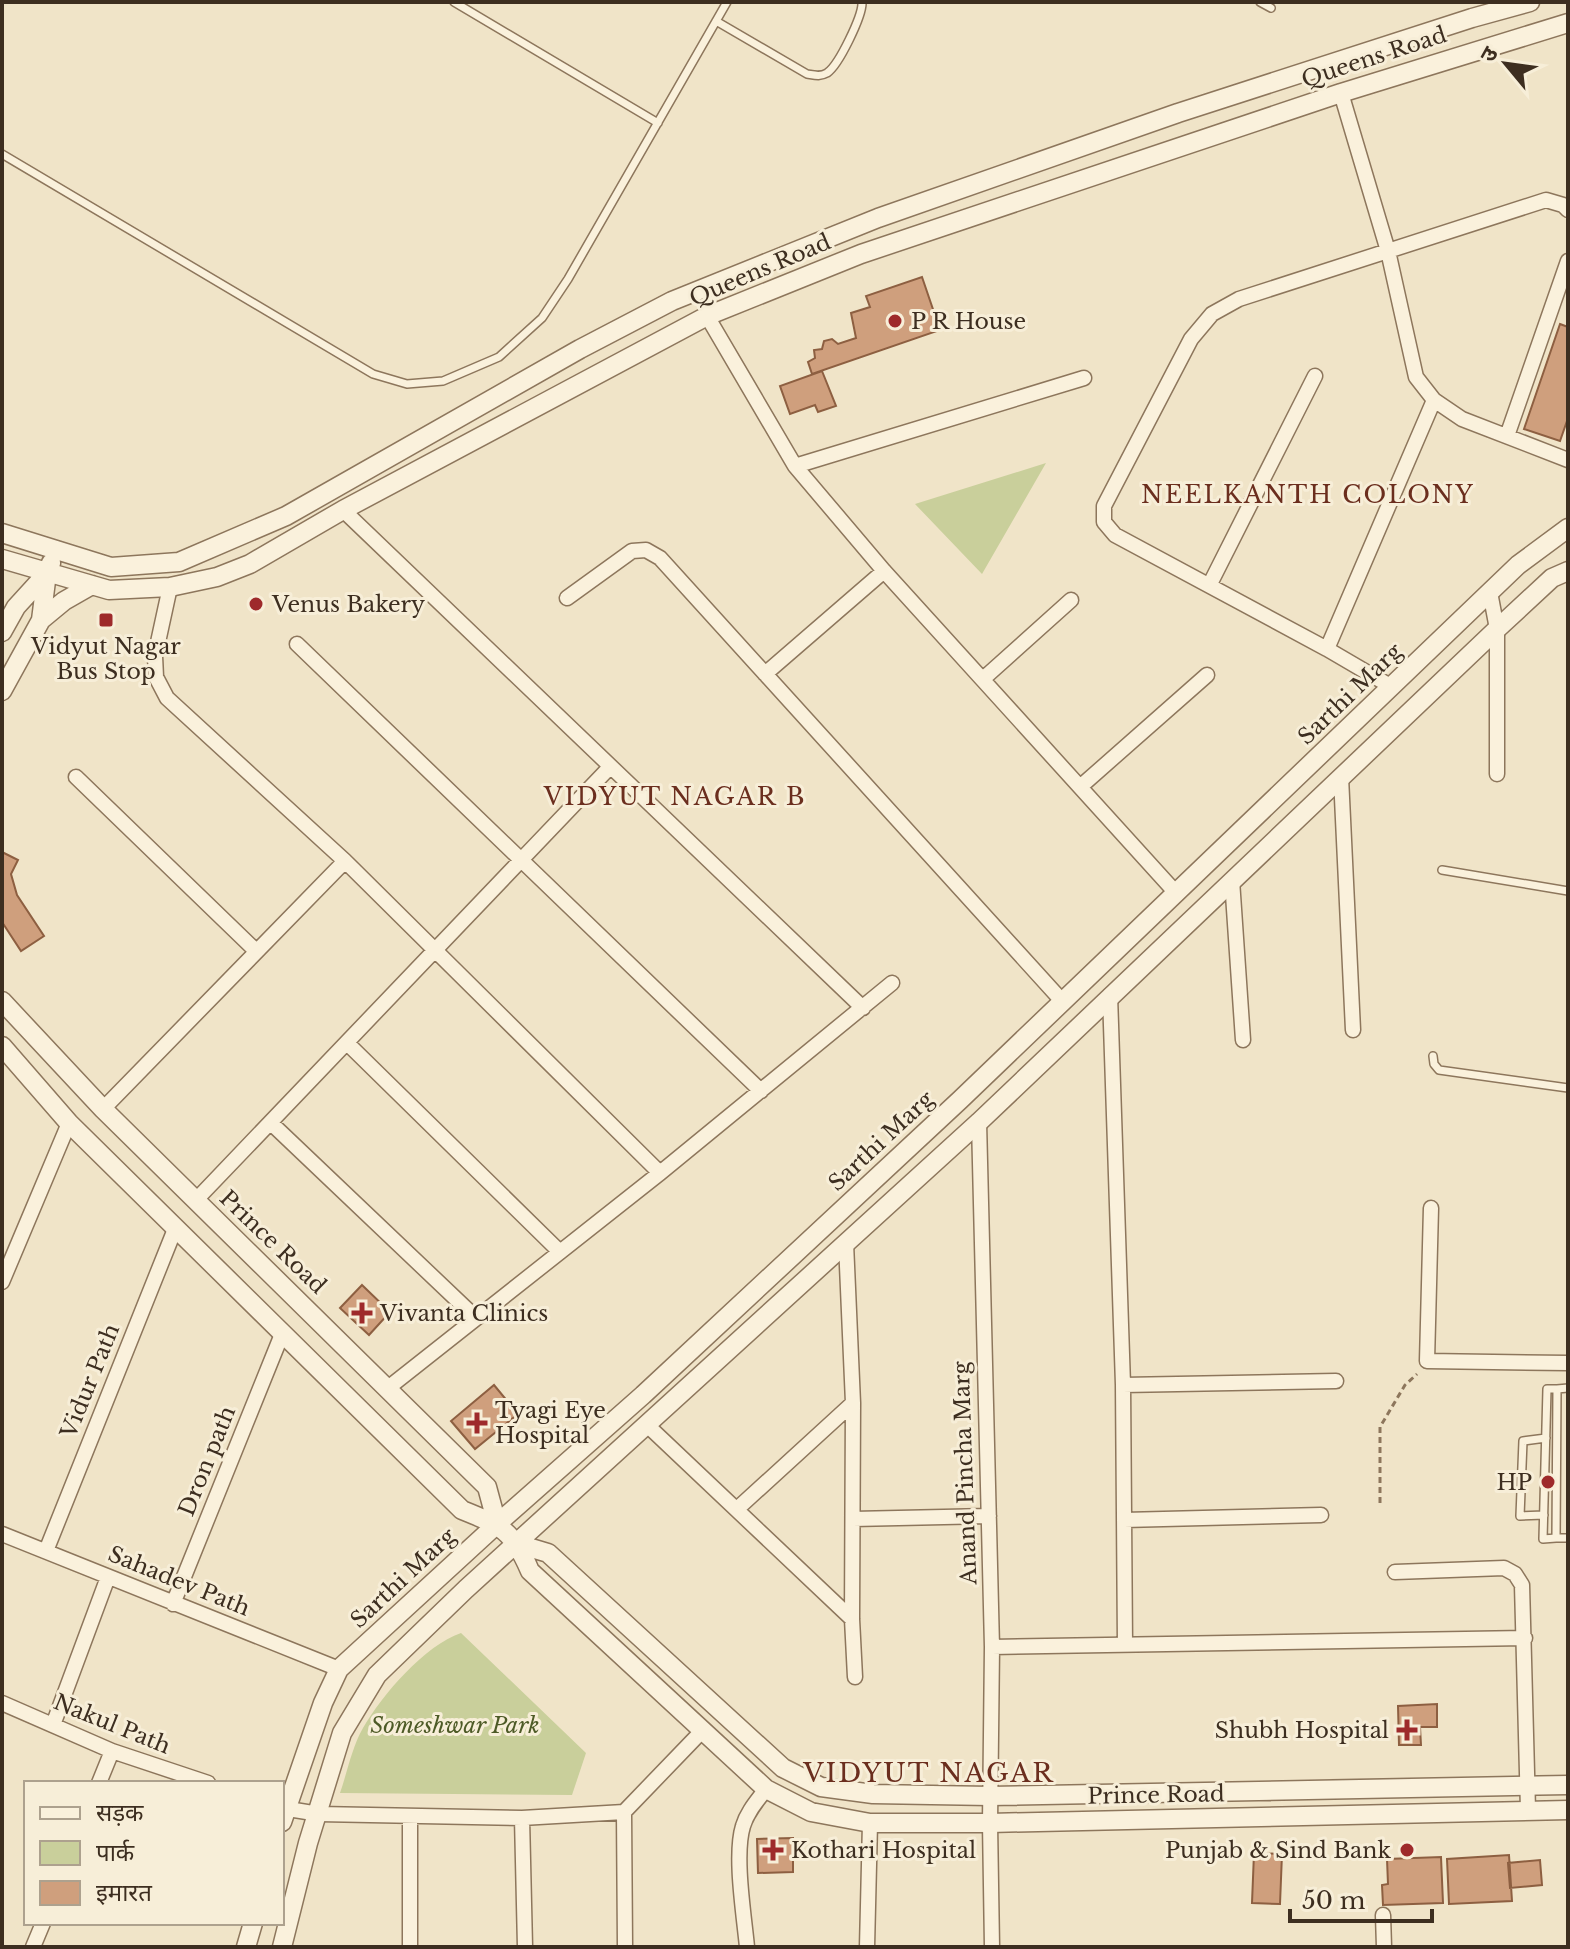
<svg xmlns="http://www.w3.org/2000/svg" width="1570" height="1949" font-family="'Libre Baskerville','Noto Sans Devanagari',serif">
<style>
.green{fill:#c9cf9b}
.building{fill:#cf9f7d;stroke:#8d5f41;stroke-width:2}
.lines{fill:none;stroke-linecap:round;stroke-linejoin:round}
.service-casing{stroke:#8d765c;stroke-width:10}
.minor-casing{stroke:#8d765c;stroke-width:17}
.tertiary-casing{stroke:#8d765c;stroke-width:21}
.path{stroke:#8d765c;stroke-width:3;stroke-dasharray:6 4;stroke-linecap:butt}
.service{stroke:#faf1dc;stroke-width:7}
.minor{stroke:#faf1dc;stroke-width:14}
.tertiary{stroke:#faf1dc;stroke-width:18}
.poi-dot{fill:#9e2a2b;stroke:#f7eed8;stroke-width:3}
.labels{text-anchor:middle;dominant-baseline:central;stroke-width:6;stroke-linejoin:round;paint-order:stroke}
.street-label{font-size:22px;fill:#3d2e20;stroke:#f7eed8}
.poi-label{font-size:22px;fill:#3d2e20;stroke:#f7eed8;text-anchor:start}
.park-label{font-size:22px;font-style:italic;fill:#4d5a26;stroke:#f7eed8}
.neighbourhood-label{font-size:24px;letter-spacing:2px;fill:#6b2e1e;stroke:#f7eed8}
.quarter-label{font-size:26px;letter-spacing:2px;fill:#6b2e1e;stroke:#f7eed8}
</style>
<rect width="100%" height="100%" fill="#f0e4c8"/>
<path class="green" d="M1046,463L982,574L915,504Z
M461,1633L586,1753L572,1795L340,1793C347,1773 352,1747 363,1728C382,1695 425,1645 461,1633Z"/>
<path class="building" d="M922,277L940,330L812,374L808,362L815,358L814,350L822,349L824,341L832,339L838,344L856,338L851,313L870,307L866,296Z
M1560,324L1568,327V418L1560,441L1524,429Z
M822,371L836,406L818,412L815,405L790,414L780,386Z
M2,852L18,860L11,874L17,895L44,936L21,951L2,922Z
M362,1285L390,1312L369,1335L340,1308Z
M494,1385L518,1414L475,1449L451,1421Z
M1437,1704V1727H1420L1421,1745H1399L1398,1706Z
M793,1838V1872L758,1873L757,1839Z
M1254,1853L1282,1854L1280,1904L1252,1903Z
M1509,1855L1512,1901L1449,1904L1447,1859Z
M1441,1857L1443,1903L1383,1905L1382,1885L1388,1884L1387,1859Z
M1540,1860L1542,1885L1510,1888L1508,1863Z"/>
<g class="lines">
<defs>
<path id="service" d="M454,2L658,123
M1260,2L1271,8
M716,21L807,74C814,75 820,77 827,73C839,65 863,15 862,2
M2,154L373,374L407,384L443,381L499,357L542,318L568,279L727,2
M1442,870L1568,891
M1433,1056L1434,1064L1439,1070L1568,1088
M1568,1388L1557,1389L1556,1538H1568
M1544,1515L1520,1516L1523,1441L1546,1438
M1556,1538L1543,1539L1547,1389H1557"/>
<path id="minor" d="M707,316L795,466L884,571L1177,894
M1434,400L1462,419L1568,460
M1507,436L1568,261
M795,466L1084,378
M343,510L863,1008
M1210,584L1315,376
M170,587L155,656L156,677L167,698L345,861L660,1173
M1490,592L1497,629V774
M567,598L632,551L646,550L660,558L1063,1002
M297,644L761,1091
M1327,649L1434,400L1416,377L1388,251L1341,93
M765,674L884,571
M983,679L1071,600
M1392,687L1327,649L1115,535L1104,522V506L1191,339L1212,314L1239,299L1546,200L1563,205L1568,210
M76,777L256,951
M1341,777L1353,1030
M1080,787L1207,675
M1232,880L1243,1040
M1110,995L1123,1385L1125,1645
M347,1043L559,1251
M103,1109L345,861
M979,1122L992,1647L990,1823L992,1947
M271,1123L475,1317
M196,1200L610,767
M1431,1208L1427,1361L1568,1363
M846,1243L853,1403L852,1619L855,1677
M2,1282L69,1123
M1123,1385L1336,1381
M388,1388L660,1173L892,983
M647,1425L852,1619
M737,1509L853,1403
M853,1519L989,1516
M1124,1520L1321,1515
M2,1534L339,1669
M46,1551L175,1229
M1395,1572L1504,1568L1515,1574L1522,1585L1528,1810
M173,1604L282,1334
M992,1647L1525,1638
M2,1703L112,1751L208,1783
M53,1725L108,1577
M99,1783L112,1751
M282,1808L319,1814L522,1818L624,1812
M410,1816V1947
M522,1818L525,1947
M1383,1915L1384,1947
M33,1947L43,1923
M625,1947L624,1812L703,1730
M747,1947C744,1915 734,1855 743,1826C747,1812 757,1801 766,1789
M867,1947L870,1823"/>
<path id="tertiary" d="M2,533L111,567L179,562L286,516L580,349L672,301L878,218L1178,113L1472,18L1530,2
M2,559L109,590L170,587L217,577L250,564L343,510L707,316L861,254L1341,93L1568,23
M41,620L64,601L92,585
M2,632L16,607L47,573
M2,691L41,620L47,573L51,563
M2,1001L103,1109L487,1487L497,1524
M2,1046L69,1123L462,1510C502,1526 513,1531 530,1571L766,1789L811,1812L870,1823H990L1568,1810
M518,1544L548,1553L783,1768L821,1787L873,1794L990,1796L1568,1785
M282,1822L323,1703L339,1669L497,1524L643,1395L960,1100L1518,565L1568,528
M246,1947L253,1923
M282,1947L308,1843L342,1733L377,1675L466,1589L979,1122L1497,629L1552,578L1568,571"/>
</defs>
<use href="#service" class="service-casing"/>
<use href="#minor" class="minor-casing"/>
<use href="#tertiary" class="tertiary-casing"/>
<path class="path" d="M1380,1503V1427L1405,1385L1417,1374"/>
<use href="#service" class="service"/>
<use href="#minor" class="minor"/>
<use href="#tertiary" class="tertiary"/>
</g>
<g class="poi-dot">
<circle cx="895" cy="321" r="8"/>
<circle cx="256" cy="604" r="8"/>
<rect x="98" y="612" width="16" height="16" rx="4"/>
<path d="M358 1301h8v8h8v8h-8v8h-8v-8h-8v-8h8z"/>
<path d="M473 1411h8v8h8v8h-8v8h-8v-8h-8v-8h8z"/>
<circle cx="1548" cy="1482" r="8"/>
<path d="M1403 1718h8v8h8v8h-8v8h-8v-8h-8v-8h8z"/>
<path d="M769 1838h8v8h8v8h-8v8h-8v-8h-8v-8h8z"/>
<circle cx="1407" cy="1850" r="8"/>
</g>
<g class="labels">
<g class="street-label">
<text transform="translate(1374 57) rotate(-18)">Queens Road</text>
<text transform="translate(760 270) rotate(-23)">Queens Road</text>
<text transform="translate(1350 694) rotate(-44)">Sarthi Marg</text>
<text transform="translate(881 1141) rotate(-43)">Sarthi Marg</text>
<text transform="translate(273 1242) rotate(44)">Prince Road</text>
<text transform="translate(90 1381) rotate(-68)">Vidur Path</text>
<text transform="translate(207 1461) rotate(-68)">Dron path</text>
<text transform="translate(965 1473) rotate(-92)">Anand Pincha Marg</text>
<text transform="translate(403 1578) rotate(-43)">Sarthi Marg</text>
<text transform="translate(179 1581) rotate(22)">Sahadev Path</text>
<text transform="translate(112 1724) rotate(22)">Nakul Path</text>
<text transform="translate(1156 1795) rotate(-1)">Prince Road</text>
</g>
<g class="poi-label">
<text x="911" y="321">P R House</text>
<text x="272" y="604">Venus Bakery</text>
<text x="106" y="646" text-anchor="middle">Vidyut Nagar<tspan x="106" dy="25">Bus Stop</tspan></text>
<text x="380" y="1313">Vivanta Clinics</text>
<text x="495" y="1410">Tyagi Eye<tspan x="495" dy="25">Hospital</tspan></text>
<text x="1532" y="1482" text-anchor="end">HP</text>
<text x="1389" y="1730" text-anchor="end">Shubh Hospital</text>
<text x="791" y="1850">Kothari Hospital</text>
<text x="1391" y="1850" text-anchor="end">Punjab &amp; Sind Bank</text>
</g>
<g class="park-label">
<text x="455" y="1725">Someshwar Park</text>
</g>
<g class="neighbourhood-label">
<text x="1308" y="494">NEELKANTH COLONY</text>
<text x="675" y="796">VIDYUT NAGAR B</text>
</g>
<g class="quarter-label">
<text x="929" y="1773">VIDYUT NAGAR</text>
</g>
</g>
<rect width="1570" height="1949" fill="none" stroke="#3d2e20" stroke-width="8"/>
<rect x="24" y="1781" width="260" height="144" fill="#f7eed8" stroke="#ada18e" stroke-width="2"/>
<rect x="40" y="1807" width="40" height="12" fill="#faf1dc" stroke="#ada18e" stroke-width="2"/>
<text x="96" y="1821" font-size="24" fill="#3d2e20">सड़क</text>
<rect x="40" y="1841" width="40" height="24" fill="#c9cf9b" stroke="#ada18e" stroke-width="2"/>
<text x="96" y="1861" font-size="24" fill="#3d2e20">पार्क</text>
<rect x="40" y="1881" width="40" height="24" fill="#cf9f7d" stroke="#ada18e" stroke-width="2"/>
<text x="96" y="1901" font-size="24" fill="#3d2e20">इमारत</text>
<g transform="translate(1506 64) rotate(299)" stroke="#f7eed8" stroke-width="6" paint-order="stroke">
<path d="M0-6L14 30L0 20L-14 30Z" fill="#3d2e20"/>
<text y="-12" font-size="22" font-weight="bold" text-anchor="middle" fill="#3d2e20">उ</text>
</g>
<path d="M1290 1909v12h142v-12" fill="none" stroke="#3d2e20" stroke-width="4"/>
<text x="1302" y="1909" font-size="24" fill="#3d2e20" stroke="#f7eed8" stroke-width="6" paint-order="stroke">50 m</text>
</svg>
